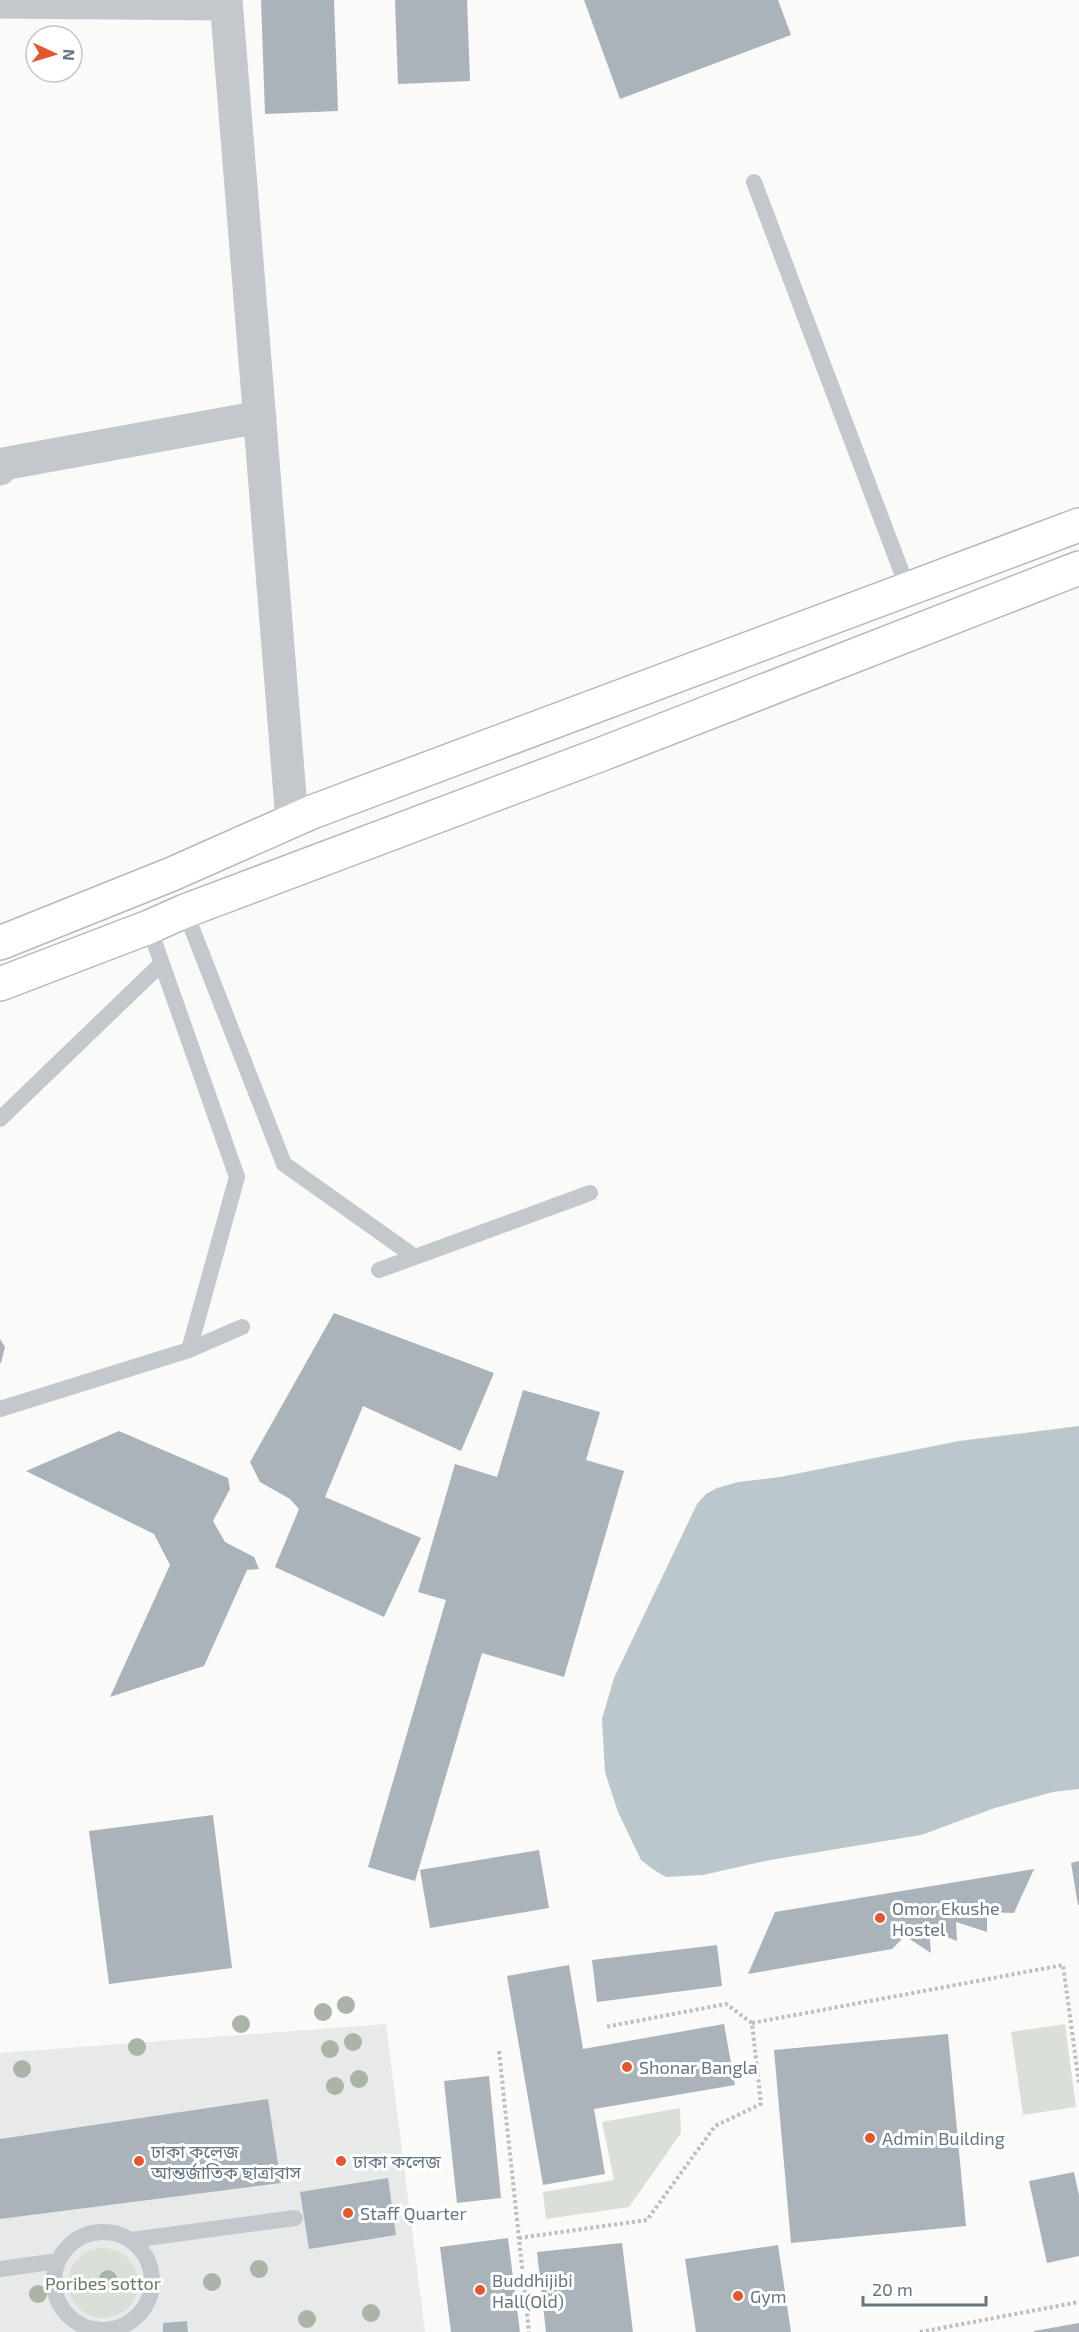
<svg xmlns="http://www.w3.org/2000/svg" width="1079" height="2332" font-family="'Exo 2','Noto Sans Bengali',sans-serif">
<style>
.built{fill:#e8e9e9}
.green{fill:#dadfd7}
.water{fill:#bbc7cb}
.building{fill:#aab3b9}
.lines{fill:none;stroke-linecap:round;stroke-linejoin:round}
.secondary-casing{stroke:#b3babf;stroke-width:36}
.path{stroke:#bbbfc2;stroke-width:4;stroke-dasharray:3 3;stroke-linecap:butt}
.lane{stroke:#c3c8cc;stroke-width:16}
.street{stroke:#c3c8cc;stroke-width:33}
.secondary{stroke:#fff;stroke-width:33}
.tree{fill:#aab4a7}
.poi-dot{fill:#e4572e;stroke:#fff;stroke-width:2}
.labels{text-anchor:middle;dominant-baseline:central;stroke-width:6;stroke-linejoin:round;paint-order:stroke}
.poi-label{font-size:18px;fill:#657683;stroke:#fff;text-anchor:start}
.park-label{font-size:18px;fill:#687a64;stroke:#fff}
</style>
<rect width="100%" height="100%" fill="#fafaf8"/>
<path class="built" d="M386,2024L425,2332H188L187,2321L163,2323V2332H0V2219L281,2183L268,2099L0,2139V2053Z"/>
<path class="green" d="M1065,2024L1076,2107L1023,2115L1011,2032Z
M680,2108L681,2133L629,2207L546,2219L543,2192L614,2180L602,2122Z
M68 2283a35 35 0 1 1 70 0a35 35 0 1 1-70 0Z"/>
<path class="water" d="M1079,1426V1789L1053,1792L995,1808L921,1835L770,1860L703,1875L666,1877L654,1870L641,1860L618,1812L605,1772L602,1719L614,1678L697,1504L706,1494L717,1488L738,1482L780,1477L959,1441Z"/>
<path class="building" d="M261,0H334L338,111L265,114Z
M395,0H467L470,81L398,84Z
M584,0H778L791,35L620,99Z
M334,1313L494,1373L461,1451L363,1406L325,1497L421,1538L384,1617L275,1567L299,1509L290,1499L260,1482L250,1462Z
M0,1339L5,1347L1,1363H0Z
M523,1390L600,1412L586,1460L624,1471L564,1677L482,1653L415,1881L368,1867L446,1600L418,1592L455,1464L497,1477Z
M119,1431L228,1478L230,1489L213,1521L225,1542L254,1557L259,1569L247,1570L204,1666L110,1697L170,1565L154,1534L26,1471Z
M213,1815L232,1968L109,1984L89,1831Z
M539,1850L549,1908L430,1928L420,1870Z
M1079,1861V1905H1078L1071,1863Z
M1034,1869L1014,1913L987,1912V1932L956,1922L957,1941L929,1930L931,1953L905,1936L892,1949L748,1974L775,1912Z
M717,1945L722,1986L597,2002L592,1960Z
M569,1965L583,2049L724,2024L735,2085L594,2109L605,2174L543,2185L507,1976Z
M948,2034L966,2226L791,2243L774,2050Z
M489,2076L501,2198L457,2203L444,2081Z
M268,2099L281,2183L0,2219V2139Z
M1074,2172L1079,2196V2256L1047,2263L1029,2181Z
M388,2178L396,2235L309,2249L300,2192Z
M508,2238L520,2332H451L440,2247Z
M622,2243L633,2332H546L537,2252Z
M778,2245L791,2332H696L685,2259Z
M187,2321L188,2332H163V2323Z
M1079,2323V2332H1034V2331Z"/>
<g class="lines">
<defs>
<path id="secondary" d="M0,943L172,874L312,812L1079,525
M0,984L149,927L185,911L602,754L1079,568"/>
</defs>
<use href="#secondary" class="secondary-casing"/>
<path class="path" d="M752,2023L1063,1965L1079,2083
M499,2051L529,2332
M519,2238L647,2220L715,2126L761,2104L752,2023L726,2004L605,2027
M920,2332L1079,2302"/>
<path class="lane" d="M754,182L908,589
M185,911L284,1164L415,1257L379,1270
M149,927L237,1177L189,1350L242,1327
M0,1119L161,964
M415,1257L590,1193
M0,1409L189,1350
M54 2281a49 49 0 1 1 98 0a49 49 0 1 1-98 0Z
M131,2240L295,2218
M0,2269L58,2261"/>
<path class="street" d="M226,0L292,821
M0,2L226,4
M0,469L3,464L260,417"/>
<use href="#secondary" class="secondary"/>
</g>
<g class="tree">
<circle cx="346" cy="2005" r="9"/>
<circle cx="323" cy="2012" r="9"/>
<circle cx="241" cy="2024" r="9"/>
<circle cx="353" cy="2042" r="9"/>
<circle cx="137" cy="2047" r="9"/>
<circle cx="330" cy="2049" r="9"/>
<circle cx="22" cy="2069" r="9"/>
<circle cx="359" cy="2079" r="9"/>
<circle cx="335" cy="2086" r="9"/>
<circle cx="259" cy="2269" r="9"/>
<circle cx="108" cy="2279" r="9"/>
<circle cx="212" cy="2282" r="9"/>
<circle cx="38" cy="2294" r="9"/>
<circle cx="371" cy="2313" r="9"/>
<circle cx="307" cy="2319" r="9"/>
</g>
<g class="poi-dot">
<circle cx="880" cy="1918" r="6"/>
<circle cx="627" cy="2067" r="6"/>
<circle cx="870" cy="2138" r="6"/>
<circle cx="139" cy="2161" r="6"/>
<circle cx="341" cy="2161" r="6"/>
<circle cx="348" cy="2213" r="6"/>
<circle cx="480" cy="2290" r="6"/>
<circle cx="738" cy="2296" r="6"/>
</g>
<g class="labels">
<g class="poi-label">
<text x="892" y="1908">Omor Ekushe<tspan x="892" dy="21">Hostel</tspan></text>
<text x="639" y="2067">Shonar Bangla</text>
<text x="882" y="2138">Admin Building</text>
<text x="151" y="2151">ঢাকা কলেজ<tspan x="151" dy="21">আন্তর্জাতিক ছাত্রাবাস</tspan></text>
<text x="353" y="2161">ঢাকা কলেজ</text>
<text x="360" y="2213">Staff Quarter</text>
<text x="492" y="2280">Buddhijibi<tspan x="492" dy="21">Hall(Old)</tspan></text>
<text x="750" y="2296">Gym</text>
</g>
<g class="park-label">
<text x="103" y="2283">Poribes sottor</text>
</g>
</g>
<g transform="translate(54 54) rotate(94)"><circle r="28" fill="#ffffff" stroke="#c1c8cd" stroke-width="1.5"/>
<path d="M0-4.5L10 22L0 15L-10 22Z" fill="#e4572e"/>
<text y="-9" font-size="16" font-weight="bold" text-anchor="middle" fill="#657683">N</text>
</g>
<path d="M863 2296v9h123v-9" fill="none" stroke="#657683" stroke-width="3"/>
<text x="872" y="2296" font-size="18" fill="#657683" stroke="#ffffff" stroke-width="4.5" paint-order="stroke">20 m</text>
</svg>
